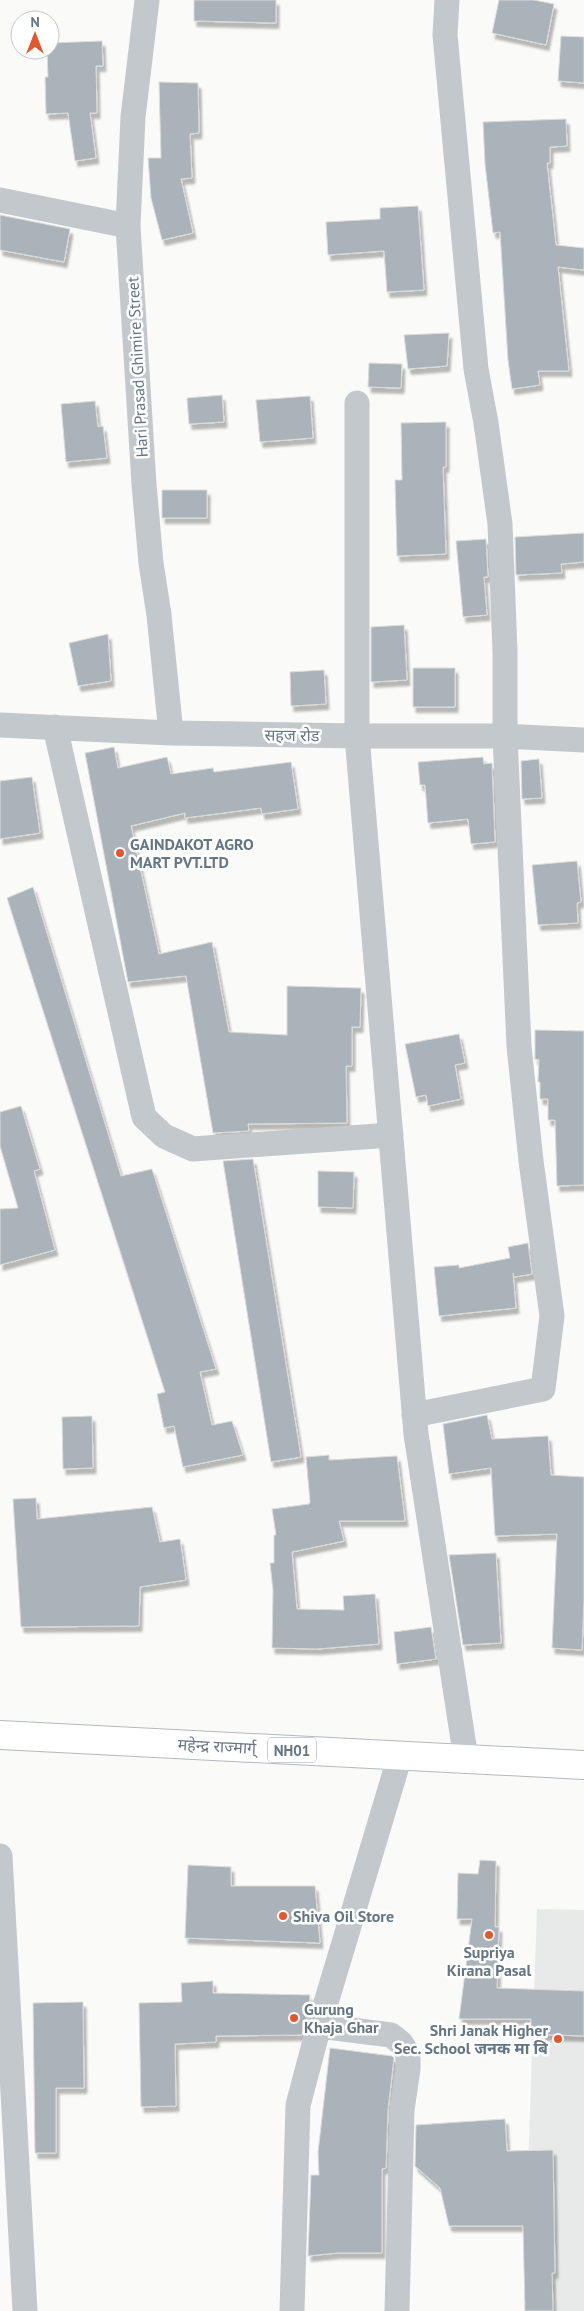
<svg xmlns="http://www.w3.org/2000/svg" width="584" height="2311" font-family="'PT Sans','Noto Sans Devanagari',sans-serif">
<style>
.built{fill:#e8e9e9}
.building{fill:#aab3b9;stroke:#dcdcda;filter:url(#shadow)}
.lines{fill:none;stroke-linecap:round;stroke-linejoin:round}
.trunk-casing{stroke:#b4b9bd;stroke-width:30}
.minor{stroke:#c3c8cc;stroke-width:25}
.trunk{stroke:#fff;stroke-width:28}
.poi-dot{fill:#e4572e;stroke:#fff;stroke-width:2}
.labels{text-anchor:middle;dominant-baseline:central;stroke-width:5;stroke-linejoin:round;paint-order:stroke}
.shield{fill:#fff;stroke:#939fa8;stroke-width:1}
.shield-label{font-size:15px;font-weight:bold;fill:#657683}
.street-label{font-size:16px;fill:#657683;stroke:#fff}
.poi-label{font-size:16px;font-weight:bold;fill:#657683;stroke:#fff;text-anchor:start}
</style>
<defs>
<filter id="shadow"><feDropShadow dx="3" dy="5.5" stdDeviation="1" flood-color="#0004"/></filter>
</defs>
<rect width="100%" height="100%" fill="#fafaf8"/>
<path class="built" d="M537,1909L584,1910V2311H534L528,2168Z"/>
<path class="building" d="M194,0H276V23L194,21Z
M499,0H534L554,4L546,45L492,33Z
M561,36L584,37V83L558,81Z
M102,41L103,66H96L97,113H90L96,158L75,161L68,113L46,114L45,77H48L47,50H50V43Z
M159,82L198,83L199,133L190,134L192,178L181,179L193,233L162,240L151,198L148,158H161Z
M566,119L567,146L550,147V163H547L556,245L584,248V270L558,267L569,371H538L540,385L512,389L508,360L500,232L493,233L485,164L483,122Z
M418,206L424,290L387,292L384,251L328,255L326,222L380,219V208Z
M0,215L70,229L64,262L0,250Z
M449,333L447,366L408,369L404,335Z
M369,363L402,364L401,388L368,387Z
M222,395L224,422L189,424L187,398Z
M310,396L313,438L260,442L256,400Z
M95,401L98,427L103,426L107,458L66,462L61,404Z
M446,422V467H443L446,554L397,556L395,480H402L401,423Z
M162,490H207V518H162Z
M584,533V562L561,564L562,573L516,575L515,537Z
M486,539L488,577H484L487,615L463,617L456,541Z
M404,625L407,680L371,682V627Z
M108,634L111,681L78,686L69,643Z
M413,668H455V707H413Z
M324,670L326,704L291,706L290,672Z
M114,747L118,768L167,757L171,774L213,768L214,772L291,762L298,809L262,814L261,808L185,818V813L131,826L159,954L212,942L229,1032L287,1035V986L361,988L360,1027H352V1066H346L347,1123L248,1124L249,1131L213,1133L186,976L128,982L85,753Z
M483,757L484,764L492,763L495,842L471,844L468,819L428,823L425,785H420L418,762Z
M539,759L542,798L522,799L521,761Z
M32,777L40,833L0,839V781Z
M577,861L581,902L577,903L578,923L538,925L532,865Z
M33,887L121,1176L152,1169L216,1369L200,1372L212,1425L232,1421L243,1455L183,1467L174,1426L164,1428L157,1394L165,1392L7,898Z
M535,1030L584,1031V1185L557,1186L555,1120H548V1099H540V1082H538L539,1060L535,1059Z
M459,1034L465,1063L455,1065L461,1099L428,1106L426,1095L416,1097L405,1044Z
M21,1106L40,1169L34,1171L55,1250L0,1265V1209L18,1208L0,1146V1112Z
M253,1159L301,1457L271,1462L223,1161Z
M318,1171L354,1172L353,1208L318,1207Z
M528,1243L532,1274L514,1277L513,1273L516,1308L439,1316L434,1267L459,1265V1268L510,1258L508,1247Z
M487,1415L492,1439L548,1436L551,1475L584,1477V1599L582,1650L552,1648L557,1534L495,1536L491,1468L449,1474L443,1424Z
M92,1416L93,1468L63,1469L62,1417Z
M329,1455V1460L397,1456L405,1521H339L344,1541L292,1552L297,1609L344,1610L343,1596L375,1594L379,1644L317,1649L272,1648L273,1590L270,1563H274V1535H276L272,1509L309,1504L310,1502L306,1457Z
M36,1498L37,1519L152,1507L160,1542L180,1539L186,1580L140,1587L139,1626L21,1627L13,1499Z
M496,1553L501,1643L463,1645L449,1555Z
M431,1627L436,1659L397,1664L394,1632Z
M480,1860L496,1861L495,1927H499L497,1988L584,1991V2036L531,2034V2019H459L472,1919H457L458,1873L478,1874Z
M188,1865L231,1867V1886H315L320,1943L185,1938Z
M213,1981V1993L310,1995L309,2011L302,2035L216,2036V2042L175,2044L176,2106L141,2107L139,2003L182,2002L181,1983Z
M83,2002L84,2088H56V2153H35L33,2003Z
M330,2048L392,2056L394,2058L388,2110L386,2168L382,2169V2253H337L308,2256L311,2175H319L318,2152Z
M505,2119L507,2151L553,2150L555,2273H552L553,2311H525L523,2226H449L440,2188L415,2166L416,2125Z"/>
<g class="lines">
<defs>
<path id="trunk" d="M0,1735L584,1765"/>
</defs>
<use href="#trunk" class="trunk-casing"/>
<path class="minor" d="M147,0L133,117L128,226L144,484L151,563L159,615L171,733
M0,200L128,226
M357,403V736L416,1434L466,1759
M0,725L171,733L357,736H505L584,740
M55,727L144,1117L164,1136L193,1149L391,1135
M414,1415L543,1389L552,1316L531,1161L519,1046L505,736V651L500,524L486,423L476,369L445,35L447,0
M0,1856L25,2311
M319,2026L391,2035L401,2043L408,2054V2069L402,2110L397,2311
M292,2311L298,2105L319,2026L400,1756"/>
<use href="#trunk" class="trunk"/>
</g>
<g class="poi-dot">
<circle cx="120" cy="853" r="5"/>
<circle cx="283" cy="1916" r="5"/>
<circle cx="489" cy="1935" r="5"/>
<circle cx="294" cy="2018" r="5"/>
<circle cx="558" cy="2039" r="5"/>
</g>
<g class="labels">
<rect class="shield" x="268" y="1737.5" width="48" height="25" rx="4"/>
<g class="shield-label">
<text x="292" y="1750">NH01</text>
</g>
<g class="street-label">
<text transform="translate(137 367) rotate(-93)">Hari Prasad Ghimire Street</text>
<text transform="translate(292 735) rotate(1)">सहज रोड</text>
<text transform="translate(217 1746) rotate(3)">महेन्द्र राज्मार्ग्</text>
</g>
<g class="poi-label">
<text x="130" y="844">GAINDAKOT AGRO<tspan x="130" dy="18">MART PVT.LTD</tspan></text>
<text x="293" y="1916">Shiva Oil Store</text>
<text x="489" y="1952" text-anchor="middle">Supriya<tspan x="489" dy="18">Kirana Pasal</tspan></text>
<text x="304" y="2009">Gurung<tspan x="304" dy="18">Khaja Ghar</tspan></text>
<text x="548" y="2030" text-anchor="end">Shri Janak Higher<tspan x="548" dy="18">Sec. School जनक मा बि</tspan></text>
</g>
</g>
<g transform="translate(35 35)"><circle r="24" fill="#ffffff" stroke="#c1c8cd"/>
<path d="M0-4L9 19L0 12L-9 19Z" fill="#e4572e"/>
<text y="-8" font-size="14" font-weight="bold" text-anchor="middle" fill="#657683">N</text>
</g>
</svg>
